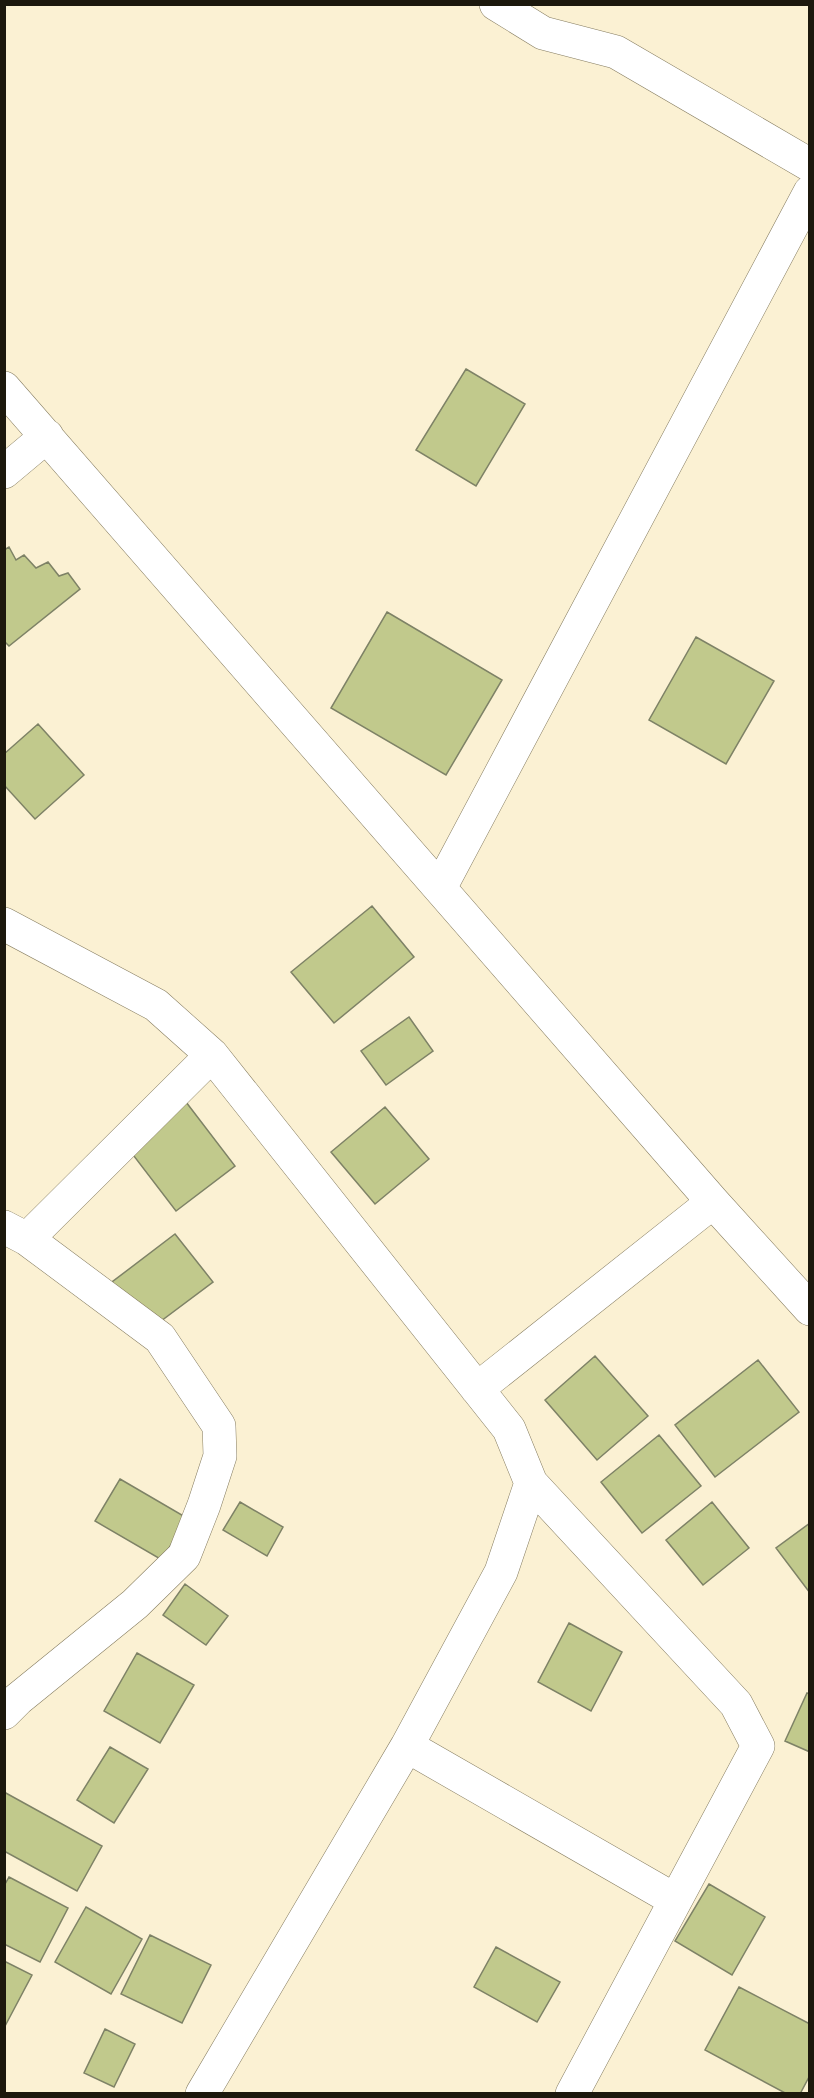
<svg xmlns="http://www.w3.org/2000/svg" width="814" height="2098" font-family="'DM Sans',sans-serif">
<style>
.building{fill:#c1c98c;stroke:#7e8266;stroke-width:1.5}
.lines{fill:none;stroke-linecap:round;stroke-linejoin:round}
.minor-casing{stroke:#867d61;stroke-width:34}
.minor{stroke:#fff;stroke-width:33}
</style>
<rect width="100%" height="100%" fill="#fbf1d3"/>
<path class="building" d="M466,369L525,404L476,486L416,450Z
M9,547L16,560L24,555L36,568L48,562L59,576L68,573L80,589L9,646L4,641V550Z
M387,612L502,680L446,775L331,708Z
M696,637L774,681L726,764L649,720Z
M38,724L84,775L35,819L4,785V754Z
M372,906L414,957L334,1023L291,972Z
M409,1017L433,1051L386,1085L361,1051Z
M186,1102L235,1166L176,1211L127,1147Z
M385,1107L429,1159L375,1204L331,1152Z
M175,1234L213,1282L145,1333L108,1285Z
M595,1356L648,1416L597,1460L545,1400Z
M758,1360L799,1412L715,1477L675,1425Z
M659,1435L701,1486L642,1533L601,1482Z
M120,1479L187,1518L162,1560L95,1521Z
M240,1502L283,1527L267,1556L223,1530Z
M712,1502L749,1548L703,1585L666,1540Z
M810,1523V1593L776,1548Z
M185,1584L228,1616L206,1645L163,1615Z
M569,1623L622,1652L591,1711L538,1682Z
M137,1653L194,1685L160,1743L104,1711Z
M807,1693L810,1694V1752L785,1741Z
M110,1747L148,1769L114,1823L77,1800Z
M4,1792L102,1846L77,1891L4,1851Z
M9,1877L68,1908L40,1962L4,1944V1886Z
M709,1884L765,1917L732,1975L675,1941Z
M86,1907L142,1939L111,1994L55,1962Z
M150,1935L211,1965L182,2023L121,1994Z
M496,1947L560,1982L537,2022L474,1987Z
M4,1961L32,1975L4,2028Z
M739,1987L810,2024V2075L800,2094H787L705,2050Z
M105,2029L135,2044L114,2087L84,2073Z"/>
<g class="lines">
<defs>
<path id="minor" d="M496,4L543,33L616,52L810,165
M4,388L713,1202L810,1309
M4,472L47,436
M440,888L810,192
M4,924L156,1005L212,1055L509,1429L531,1483L501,1572L407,1746L202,2094
M4,1227L27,1239L160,1338L219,1426L220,1456L204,1505L184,1556L135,1604L18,1699L4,1713
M27,1239L212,1055
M477,1389L713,1202
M531,1483L736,1704L758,1746L572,2094
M407,1746L675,1900"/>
</defs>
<use href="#minor" class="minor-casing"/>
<use href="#minor" class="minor"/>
</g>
<rect width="814" height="2098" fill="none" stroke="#1c180d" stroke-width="12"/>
</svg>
